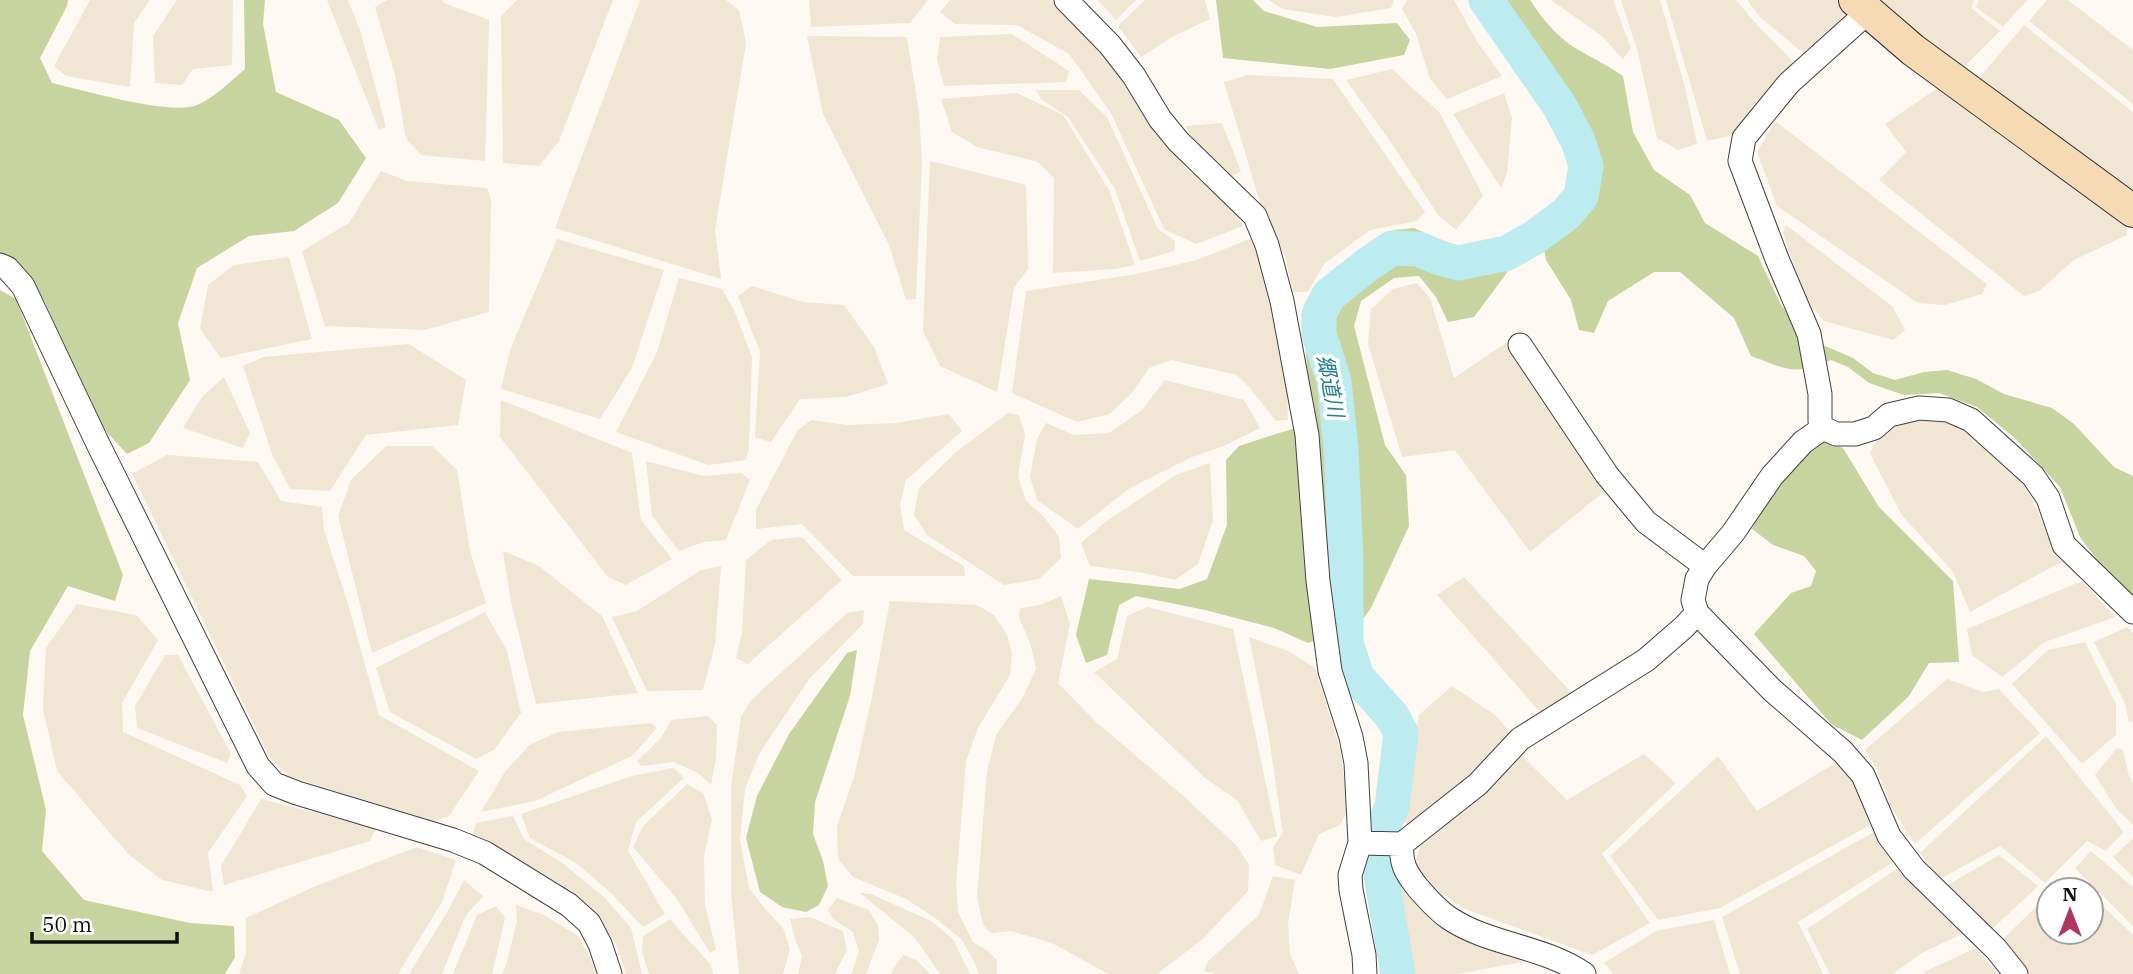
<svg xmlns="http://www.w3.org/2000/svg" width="2133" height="974" font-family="'IBM Plex Serif','Noto Sans JP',serif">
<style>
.farmland{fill:#f1e6d4}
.forest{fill:#c7d49f}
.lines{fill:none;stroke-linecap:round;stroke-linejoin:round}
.river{stroke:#bcecf0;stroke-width:35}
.street-casing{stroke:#424242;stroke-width:25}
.secondary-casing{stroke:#313131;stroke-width:34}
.street{stroke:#fff;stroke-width:23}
.secondary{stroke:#f6dab4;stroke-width:32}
.labels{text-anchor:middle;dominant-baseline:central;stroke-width:7;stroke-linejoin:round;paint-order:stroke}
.water-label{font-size:21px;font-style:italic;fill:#247f8c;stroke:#fff}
</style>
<rect width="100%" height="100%" fill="#fdf8f2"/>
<path class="farmland" d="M90,0H150L134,23L130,87L66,76L54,66Z
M177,0H233L232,65L193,69L182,85L155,83L153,36Z
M327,0H348L360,30L386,127L379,130Z
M387,0H443L444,3L489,20L485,161L421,155L406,139L395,75L375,7Z
M517,0H613L559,141L539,166L503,163L501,16Z
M640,0H726L739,10L746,43L715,230L721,279L555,228Z
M809,0H928L910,23L811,27Z
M950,0H1051L1114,62L1142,109L1188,170L1234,208L1243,226L1196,244L1164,229L1111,113L1069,54L1017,25L955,24L940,12Z
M1098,0H1136L1116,20Z
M1145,0H1205L1210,19L1172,37L1141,57L1118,26Z
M1269,0H1394L1391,8L1335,17L1283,9Z
M1407,0H1454L1478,43L1502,76L1447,99L1430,79L1416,34L1402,9Z
M1551,0H1613L1631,48L1623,59L1602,36Z
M1621,0H1660L1685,87L1697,144L1678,150L1657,138L1637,49Z
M1666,0H1736L1751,18L1795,64L1730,136L1707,141Z
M1747,0H1839L1844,5L1845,17L1803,53L1761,18Z
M1878,0H1974L1971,8L2000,31L1964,67L1878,3Z
M1979,0H2027L2003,27L1976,7Z
M2047,0H2068L2133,50V104L2029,21Z
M2024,25L2133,112V193L1979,78Z
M1012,34L1069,71L1066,82L944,86L937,59L940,37Z
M807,36L907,37L919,112L922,162L916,299L906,300L889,245L823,114Z
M1392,69L1440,113L1483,196L1456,230L1438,215L1390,141L1346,80Z
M1248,75L1333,79L1425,212L1417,221L1370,230L1324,264L1308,292H1293L1285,256L1264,216L1224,82Z
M1939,87L2126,220L2127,235L2074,260L2039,291L2024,296L1879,180L1906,152L1885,124Z
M1036,90H1079L1107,117L1158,229L1175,241L1174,251L1140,261L1115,189L1069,118L1041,99Z
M1017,93L1063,115L1109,190L1135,265L1115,269L1053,273L1054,178L1038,162L977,147L952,132L941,99Z
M1504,93L1512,118L1507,173L1501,188L1453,114Z
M1775,121L1987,284L1982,294L1945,305L1918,303L1777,206L1757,152Z
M1222,123L1241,171L1233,176L1194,140L1185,126Z
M930,161L1026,185L1028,269L1014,288L997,392L940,366L923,331Z
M381,171L407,181L487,188L491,200L489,312L424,330L325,326L302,251L349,223Z
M1786,225L1893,307L1905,330L1893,340L1824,321L1806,300L1783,233Z
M1252,238L1272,292L1286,368L1288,420L1276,421L1250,388L1237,375L1171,360L1149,368L1131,394L1110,414L1077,422L1012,393L1026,291L1137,274L1197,260Z
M557,239L664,270L632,368L600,419L501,389L510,350Z
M289,257L312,339L221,358L200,329L208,285L234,265Z
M679,278L722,289L734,310L752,357L749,447L746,460L708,465L616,432L657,352Z
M1417,283L1430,298L1454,378L1506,343L1606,490L1530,552L1455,450L1402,457L1368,344L1371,309L1393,289Z
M752,286L803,302L844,305L874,347L888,384L846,397L800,399L771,442L755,437L760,352L738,296Z
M409,344L466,380L458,425L366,435L330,491L290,489L272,454L243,366L263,357Z
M224,377L250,433L243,448L183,428L202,397Z
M1165,380L1244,400L1260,428L1224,446L1192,457L1130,488L1078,529L1037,500L1030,477L1037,439L1046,423L1074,435L1109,433L1142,410Z
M501,400L632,453L641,520L672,559L626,585L608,577L500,437Z
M1008,413L1019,415L1025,435L1018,476L1026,501L1044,517L1059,537L1061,558L1039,579L1004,585L927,535L914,515L919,488L956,452Z
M949,414L962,431L906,480L900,505L904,530L964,566L965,576H853L802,524L756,529V510L797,431L811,420L847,425L896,423Z
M1932,416L1960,423L2021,476L2061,562L1970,612L1953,572L1901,514L1870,453L1879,435L1901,422Z
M386,446H432L457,470L470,551L486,603L372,653L338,516L351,480Z
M167,455L258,462L281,501L322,507L324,530L348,604L379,715L479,771L449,816L432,822L289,776L270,758L132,474Z
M646,461L703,476L741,473L750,480L726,540L703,542L679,551L652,516Z
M1210,463L1213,520L1198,564L1175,580L1138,572L1090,566L1081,543L1105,522L1176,475Z
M802,537L842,580L748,664L736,658L742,634L746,560L771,540Z
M503,551L539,566L602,616L638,693L536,704L511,602Z
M721,566L715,644L703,690L647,691L612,617L637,611L701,570Z
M1464,577L1571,692L1568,700L1541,713L1437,595Z
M2082,581L2115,617L2045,642L2002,677L1972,655L1967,629Z
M1061,596L1070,624L1058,683L1096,722L1187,799L1238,847L1249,865L1248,891L1203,939L1157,974H1108L1052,943L1011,931L991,933L983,925L977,897L987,771L996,735L1023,697L1036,669L1031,646L1019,617L1020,608L1040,605Z
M890,601L977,605L994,615L1007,635L1012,653L1010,675L978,728L966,761L956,884L958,912L973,942L988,951L997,960V974H979L975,964L962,940L934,917L906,899L853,877L838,859L837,826L854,777L872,697Z
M77,604L136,615L158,640L122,703L123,732L240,785L247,796L208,853L213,892L162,880L128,854L57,771L43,709L46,648Z
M1147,607L1233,629L1277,836L1261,841L1237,800L1205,778L1094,672L1117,659L1127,616Z
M864,610L863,624L810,678L759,754L745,789L740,840L749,888L766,910L783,928L790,949L783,974H739L731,893V787L741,717L750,701L847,613Z
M485,612L507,651L521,713L494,750L476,759L390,712L376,668Z
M2127,627L2133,633V720L2129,723L2125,703L2094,642Z
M1249,637L1288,651L1315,668L1340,749L1348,810L1340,825L1319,834L1301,875L1275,865L1273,847L1283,833L1268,731Z
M2085,642L2116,704V735L2082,764L2012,684L2048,650Z
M165,655H178L231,754L227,763L137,728L135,706Z
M1947,679L1984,692L1999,689L2040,733L1915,844L1892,809L1876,767L1865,750Z
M1452,686L1495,715L1512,734L1463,789L1411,828L1403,820L1419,715Z
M708,716L717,725L716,758L711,785L698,773L674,762L641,766L637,761L661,738L671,720Z
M651,723L657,728L632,756L535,801L481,812L504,773L529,745L558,732Z
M2046,736L2124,832L2106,851L2087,841L2045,883L2000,846L1940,879L1920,853Z
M2117,748L2123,750L2129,776L2133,783V825L2117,810L2095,775Z
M1519,753L1567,800L1644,754L1676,783L1602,854L1650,923L1592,955L1463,908L1427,882L1415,862L1421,844L1476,802Z
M1718,756L1757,811L1840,760L1858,784L1870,825L1720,908L1658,920L1610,856Z
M674,768L684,778L636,822L628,851L665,914L643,927L612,894L576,863L530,838L521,814L632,776Z
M687,784L703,793L712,819L704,856L705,905L716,949L710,953L677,899L633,847L643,826Z
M261,799L376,828L370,841L224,885L221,866Z
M513,816L524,839L561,862L604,897L631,928L642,974H626L617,946L598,916L571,890L473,833L476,823Z
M1874,832L1895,861L1798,922L1823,974H1740L1722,917Z
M2133,838V877L2113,857Z
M417,847L456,860L442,902L398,974H239L246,953V918L318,885Z
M2091,851L2133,887V926L2075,868Z
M1999,855L2038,886L1990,931L1948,885Z
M1901,866L1964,933L1922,953L1893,974H1830L1807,929Z
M1273,876L1295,880L1288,924L1290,954L1299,974H1217L1204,971L1208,961L1259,915Z
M464,880L483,896L465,917L442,974H409L448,911Z
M1393,884L1401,888L1434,922L1531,960L1458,974H1406Z
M860,893L871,894L931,921L953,939L970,974H940L915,938Z
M2049,894V932H2091V894L2133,935V974H2029L2001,941Z
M837,898L869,910L878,925L879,940L866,974H851L859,952L853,932L833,919L828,910Z
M516,905L544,915L578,936L591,960L596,974H502L507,962L517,921Z
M496,906L505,918L492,974H453L477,915Z
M810,917L843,931L847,950L835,974H798L802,956L795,939L790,919Z
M670,919L711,965L713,974H649L642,952L643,936Z
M1714,920L1730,974H1614L1604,963L1656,931Z
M1976,948L1998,974H1925L1924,972Z
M903,955L917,960L930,974H890Z"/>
<path class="forest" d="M0,0H68L67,6L40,58L52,83C82,90 172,116 197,105C215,97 231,81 245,69L244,0H265L263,24L276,92L339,120L366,158L338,203L294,231L249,236L197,268L178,323L190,380L149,443L127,454L93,417L45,302L14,260L0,255Z
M1216,0H1253L1264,11L1317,27L1397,23L1410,40L1404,55L1330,69L1223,58Z
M1504,0H1530C1542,18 1556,36 1575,48C1591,57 1607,65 1623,76L1633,132L1654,170L1690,195L1705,223L1758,256L1780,303L1798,330L1823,345L1853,358L1873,373L1895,380L1924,372L1947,370L1976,379L2004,394L2052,408L2074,424L2114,467L2133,476V597L2106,572L2080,537L2060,487L2016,439L1977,407L1939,393L1904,395L1869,383L1848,367L1831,360C1791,376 1790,370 1751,356L1734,318L1680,272H1654L1608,301L1594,333L1579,330L1571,300L1546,260L1543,243L1589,213L1599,177L1593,139L1571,97L1524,35Z
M1414,228L1450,244L1474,249L1492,244L1512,261L1506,274L1474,317L1448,322L1436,297L1419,276L1394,278L1361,301L1354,326L1385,445L1406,475L1409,526L1371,608L1357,627L1308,643L1274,628L1205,610L1136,596L1119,605L1107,655L1086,663L1076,635L1089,579L1180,589L1207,579L1227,525L1226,460L1239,446L1298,427L1315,414L1307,371L1305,333L1327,283L1394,230Z
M0,290L16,299L123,575L115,601L68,586L30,651L23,715L46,810L42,851L84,900L190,923L234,926L235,957L225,974H0Z
M1816,439L1843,448L1879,507L1953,581L1959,662L1929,663L1909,696L1862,740L1831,724L1754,634L1791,593L1811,586L1816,571L1804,556L1773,545L1752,529L1780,470Z
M857,650L850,696L815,802L813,834L823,861L828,886L819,905L806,912L782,907L760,892L746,838L757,796L789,734L847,653Z"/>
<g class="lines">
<path class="river" d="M1398,974L1379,863V836L1392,807L1401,733L1392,716L1357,677L1346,643V561L1341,449L1334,381L1319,334V314L1329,295L1367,265L1392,248L1418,249L1440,258L1458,263L1507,253L1535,237L1566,214L1581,196L1586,166L1578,141L1559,105L1486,0"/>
<defs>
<path id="street" d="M1066,0L1110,45L1134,76L1160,119L1178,141L1255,216L1267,245L1282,301L1307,435L1318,581L1330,671L1351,737L1356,763L1360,843L1350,875L1351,890L1364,955L1365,974
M1868,12L1789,83L1744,138L1740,161L1777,259L1809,334L1820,394V421L1823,428L1836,434H1855L1874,428L1889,415L1919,408L1948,410L1971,420L2033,476L2048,498L2064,545L2133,612
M0,265L7,268L23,286L98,444L258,766L274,784L297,793L453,840L485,853L569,905L589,923L600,944L610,974
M1520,345L1607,475L1646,522L1705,566
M1823,428L1803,442L1772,476L1733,533L1705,566L1697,579L1693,600L1697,613L1772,690L1843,752L1863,775L1889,836L1914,869L1996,949L2016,974
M1360,843L1402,844L1478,784L1520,739L1646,660L1684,627L1697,613
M1402,844C1400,863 1406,873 1418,888C1427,898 1437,910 1449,918C1489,945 1544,946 1584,974"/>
<path id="secondary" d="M1855,0L1913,50L2133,211"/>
</defs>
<use href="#street" class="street-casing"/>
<use href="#secondary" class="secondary-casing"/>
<use href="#street" class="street"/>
<use href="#secondary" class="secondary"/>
</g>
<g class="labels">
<g class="water-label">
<text transform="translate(1331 386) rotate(79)">郷道川</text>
</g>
</g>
<g transform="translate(2070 911)"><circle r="33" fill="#ffffff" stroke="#9f9f9f" stroke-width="2"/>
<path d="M0-5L12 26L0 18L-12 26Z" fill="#b03561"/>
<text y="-10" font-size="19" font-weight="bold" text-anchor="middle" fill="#0f0f0f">N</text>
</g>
<path d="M32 932v10h145v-10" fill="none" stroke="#0f0f0f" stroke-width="3.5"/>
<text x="42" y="932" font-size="21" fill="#0f0f0f" stroke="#ffffff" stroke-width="5" paint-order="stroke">50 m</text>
</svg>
